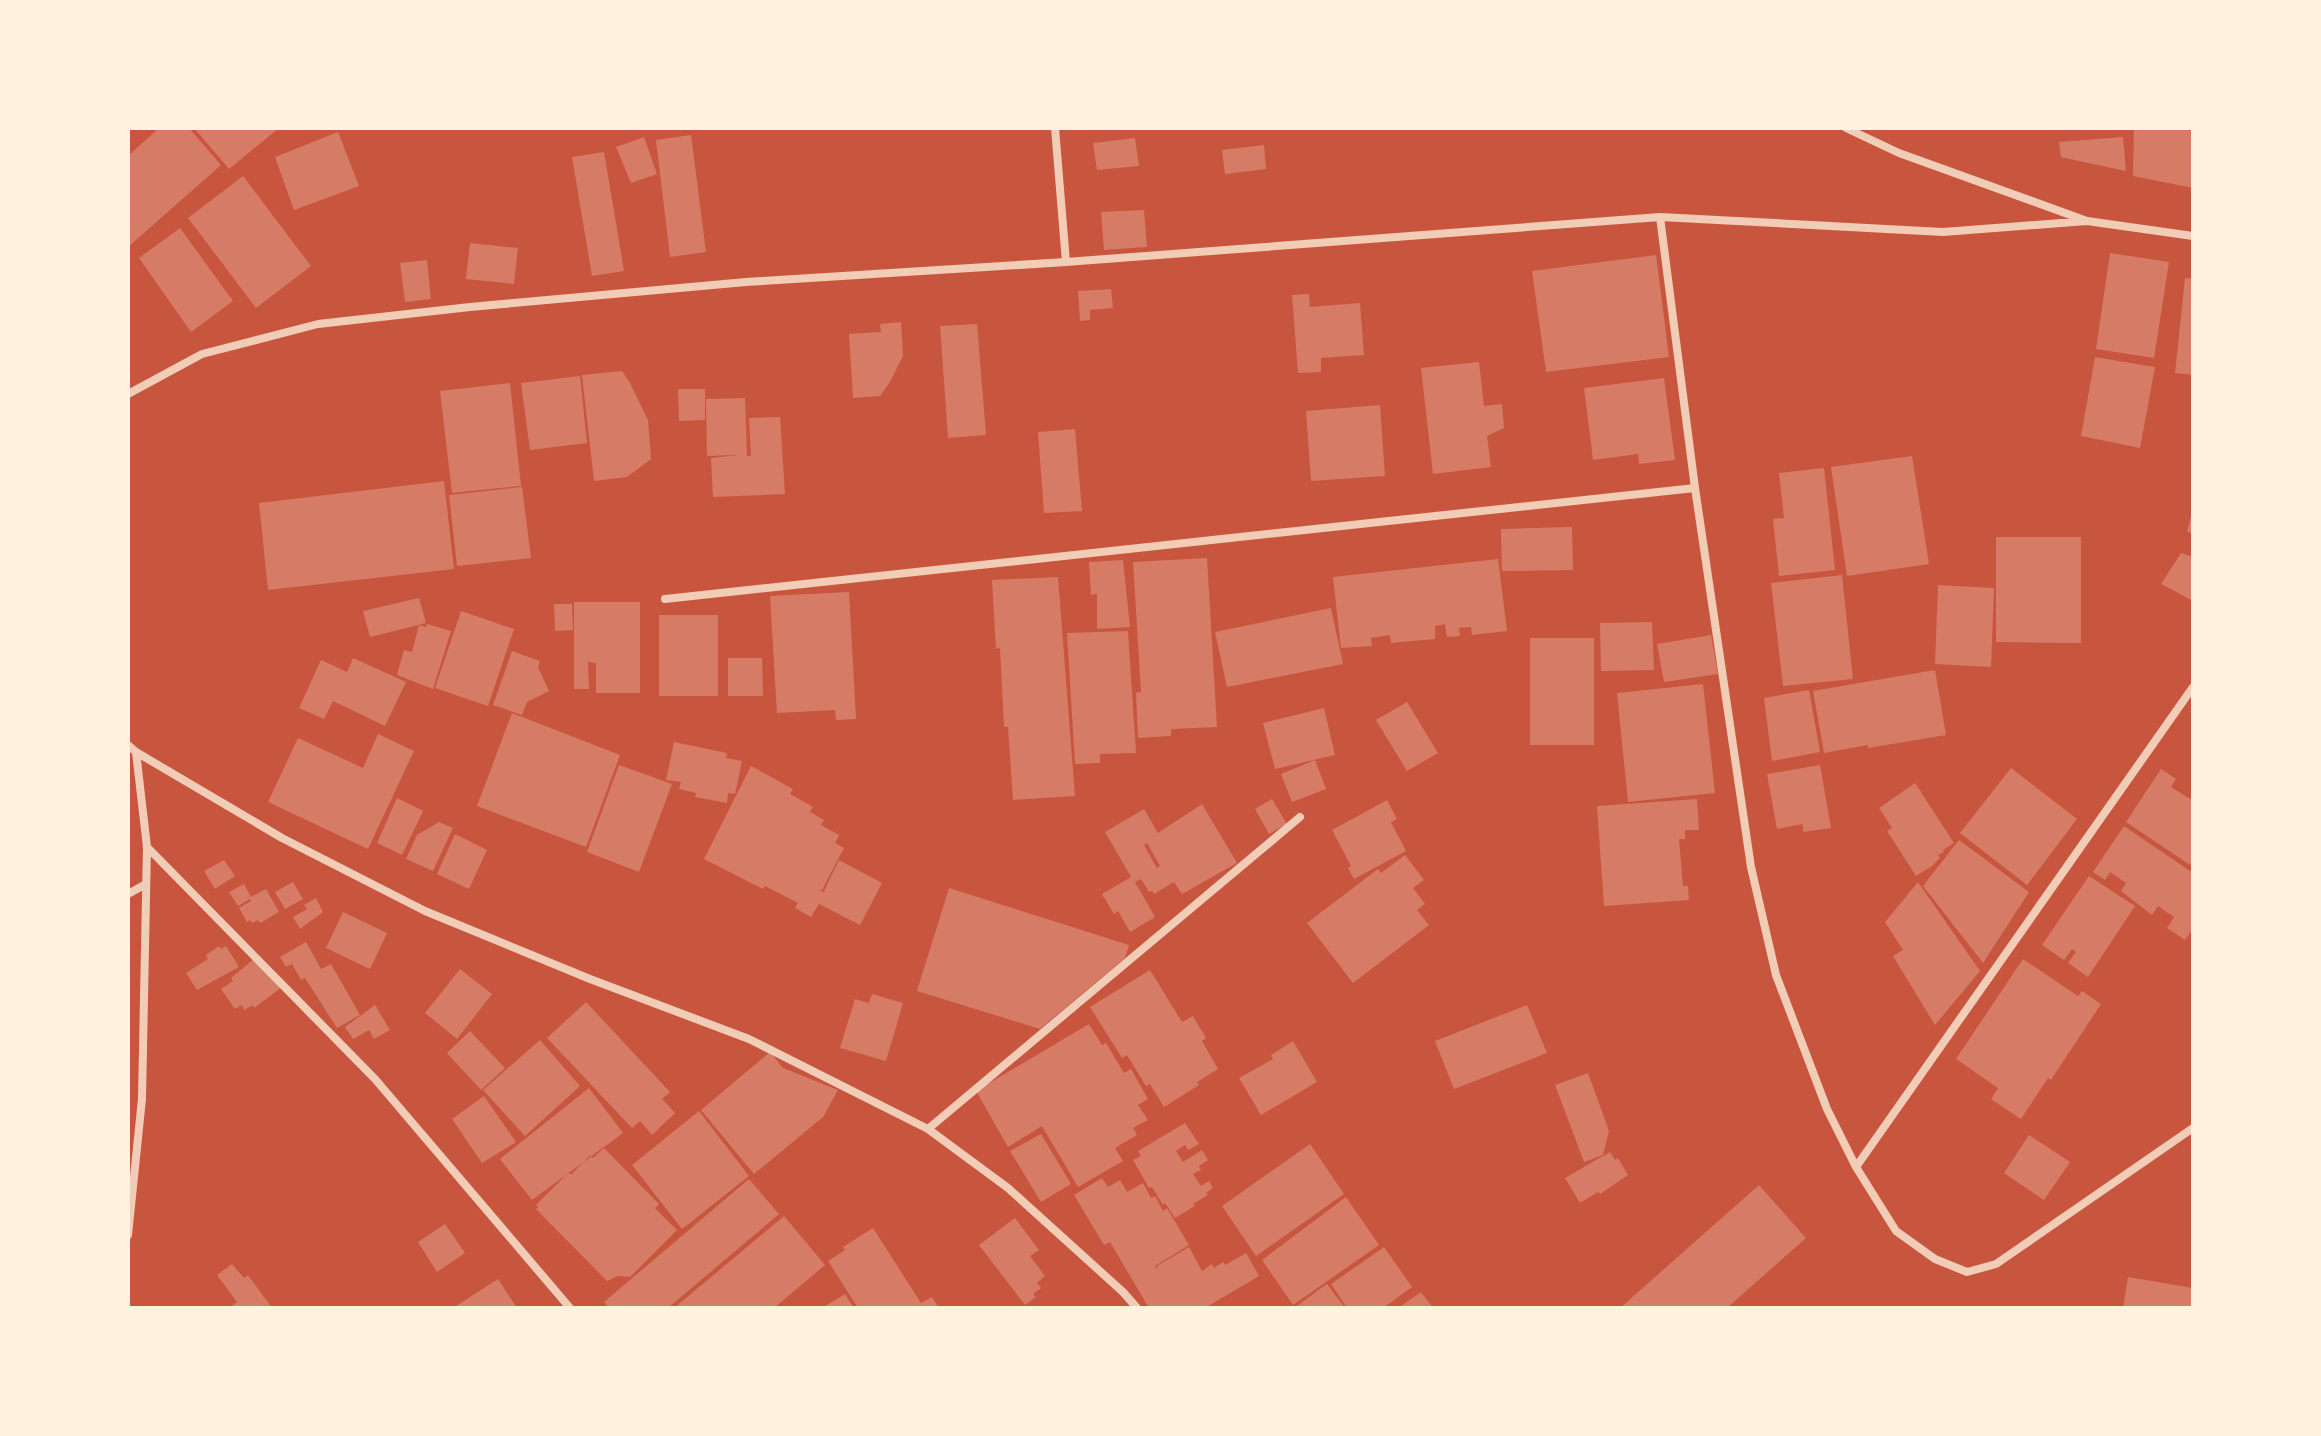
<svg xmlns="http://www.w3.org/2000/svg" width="2321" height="1436" font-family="Inter,sans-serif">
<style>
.building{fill:#d67c66;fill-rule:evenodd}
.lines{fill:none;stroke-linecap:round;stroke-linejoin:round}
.minor{stroke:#f1ccb7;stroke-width:8}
</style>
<rect width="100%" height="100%" fill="#c8553d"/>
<path class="building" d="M159,128H189L221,165L128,247V156Z
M194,128H279L229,169Z
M2134,128H2177L2193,131V188L2133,176Z
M338,132L359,186L294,210L275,157Z
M691,135L706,252L670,257L656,140Z
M644,137L657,174L631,183L616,147Z
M2123,137L2126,171L2061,157L2059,142Z
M1135,138L1139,166L1097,170L1093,143Z
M1264,145L1266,169L1225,174L1222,150Z
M604,152L624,271L592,276L572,157Z
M243,176L311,266L256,308L188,218Z
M1144,210L1147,247L1104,250L1101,212Z
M180,228L233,301L191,332L139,258Z
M470,243L518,248L514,284L466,279Z
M2110,253L2169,262L2154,358L2096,349Z
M1656,255L1669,357L1546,372L1532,271Z
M427,260L431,299L405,302L400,263Z
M2185,278L2193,279V375L2175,373Z
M1111,289L1113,308L1090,310V320L1080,321L1078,291Z
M1309,294L1310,307L1360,303L1364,355L1321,358V372L1298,373L1292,295Z
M901,322L903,356L890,382L880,396L853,398L849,334L881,332L880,324Z
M977,324L986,435L948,438L940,326Z
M2095,357L2155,367L2140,448L2081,436Z
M1479,362L1484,406L1502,404L1504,428L1487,436L1491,467L1433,474L1421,368Z
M622,371L630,383L648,420L651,459L627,477L594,481L582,375Z
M580,376L587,443L530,450L521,383Z
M1664,378L1675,460L1639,464L1638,454L1593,460L1584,388Z
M510,383L521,486L452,493L440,391Z
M678,389H705V420L679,421Z
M745,398L747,456H751L749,418L780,417L785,494L713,497L711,458L738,455L707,456L706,399Z
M1380,405L1385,476L1311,481L1306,411Z
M1075,429L1082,511L1044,513L1038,432Z
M1912,456L1929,564L1847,576L1831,467Z
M1824,468L1835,570L1779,576L1773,519L1784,518L1779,473Z
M444,481L454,569L268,590L259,503Z
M522,487L531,558L457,566L449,495Z
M2192,512H2193V533L2187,532Z
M1572,527L1573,570L1502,571L1501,529Z
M1996,537H2081V643L1996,642Z
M2181,553L2193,557V601L2161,584Z
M1207,558L1217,727L1171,729V736L1138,738L1136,693L1141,692L1133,562Z
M1498,559L1507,631L1472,635L1471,627L1459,628L1460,636L1447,637L1445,624L1435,626V639L1391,643L1390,635L1371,638L1372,646L1341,648L1333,577Z
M1123,560L1130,627L1097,629V594L1091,595L1089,562Z
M1842,575L1853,679L1783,686L1771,583Z
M1058,577L1075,796L1013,800L1008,727H1004L1000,648L996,649L992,580Z
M1938,585L1994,588L1991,667L1935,664Z
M849,592L856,719L836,720L835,710L777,713L770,596Z
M419,598L426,623L370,637L363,611Z
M574,602H640V693H596V663L588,662L589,689H574Z
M554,604H572L573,630L555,631Z
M1331,608L1343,664L1227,687L1215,632Z
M461,611L514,629L488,706L435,688Z
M659,615H718V696H659Z
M1652,622L1654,670L1601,671L1600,623Z
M427,624L451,631L433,689L397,675L404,650L412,652L419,625L426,627Z
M1128,631L1136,753L1100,754V763L1075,764L1067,633Z
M1711,635L1718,674L1664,682L1657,644Z
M1530,638H1594V745H1530Z
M512,651L540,661L538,667L549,691L527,702L522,715L493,705Z
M353,658L406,682L385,726L333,701L324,719L299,708L321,660L347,672Z
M728,658H762L763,696H728Z
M1935,670L1946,735L1868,748V745L1824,753L1813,691Z
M1703,684L1715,793L1628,802L1617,693Z
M1809,690L1820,752L1772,761L1764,698Z
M1407,702L1438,753L1407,771L1376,720Z
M1324,708L1335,755L1275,769L1263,723Z
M512,713L620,755L586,847L477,806Z
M378,734L414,751L368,849L268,802L298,738L363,768Z
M674,742L727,753L726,758L742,761L735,794L728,793L727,803L695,797L696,793L679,789L681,782L666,780Z
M1315,760L1326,789L1292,802L1281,774Z
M619,765L672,784L639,872L587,852Z
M1820,765L1831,828L1803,832V824L1777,829L1767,774Z
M751,766L793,789L790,794L813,807L810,812L824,820L821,825L839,835L835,843L844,848L822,890H819L825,893L824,891L839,860L882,883L860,925L819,904L811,917L795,908L798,903L765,886L763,889L704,859Z
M2011,768L2077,819L2027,885L1960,833Z
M2161,769L2176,779L2171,787L2190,799L2193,795V867L2126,822Z
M1915,783L1954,843L1943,850L1944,852L1938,855L1940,858L1932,866L1916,876L1887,831L1892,828L1879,808Z
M397,798L423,811L402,855L377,843Z
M1272,799L1287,824L1269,834L1255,809Z
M1697,799L1699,830H1685V839H1679L1683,886H1688L1689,900L1604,906L1597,806Z
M1387,800L1397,819L1391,822L1406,851L1354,879L1348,868L1351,866L1332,830Z
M1202,804L1237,863L1182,894L1174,882L1154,894L1152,891L1149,892L1141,879L1135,882L1155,917L1130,932L1118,911L1114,914L1102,894L1131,877L1105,832L1144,809L1158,833ZM1147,843L1160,866L1157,868L1144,845Z
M439,822L453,828L433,871L406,859L417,835Z
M2124,826L2193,873V929L2185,940L2167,928L2174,917L2158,906L2152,915L2121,891L2126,883L2110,872L2105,880L2093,872Z
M455,834L487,850L469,889L437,874Z
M1959,840L2029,892L1983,963L1923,886Z
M1405,855L1424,880L1413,888L1425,904L1417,910L1429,925L1353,983L1307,923L1378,869L1381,873Z
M224,860L235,876L215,889L204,871Z
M2089,876L2135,906L2088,977L2068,963L2076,952L2072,949L2064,960L2042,945Z
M293,882L303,899L285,909L275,892Z
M1918,882L1980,971L1935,1025L1893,956L1903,950L1885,922Z
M244,884L251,897L266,889L279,912L260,923L258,920L252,923L250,920L247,922L239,908L251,901L250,899L238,906L229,892Z
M949,888L1129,945L1125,958L1040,1029L917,991Z
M316,898L323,912L300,929L293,917L307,909L304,905Z
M343,912L387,933L370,969L326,948Z
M306,942L321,969L331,964L360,1015L337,1028L305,978L301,980L292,964L286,967L280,957Z
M219,946L221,949L226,946L239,967L197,990L186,973L208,959L206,955Z
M255,958L282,987L254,1008L253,1005L244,1010L242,1005L235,1009L221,989L233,981L231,978Z
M2023,959L2078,996L2082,991L2101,1004L2051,1080L2048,1078L2021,1119L1991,1099L1998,1088L1956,1059Z
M460,969L492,994L457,1039L425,1013Z
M1150,970L1182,1022L1193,1016L1206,1038L1202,1041L1218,1069L1197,1082L1199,1085L1164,1107L1150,1084L1146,1086L1127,1055L1122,1058L1090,1007Z
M872,994L903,1003L886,1061L840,1048L855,999L869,1003Z
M586,1002L670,1092L662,1099L675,1113L652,1135L640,1121L632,1128L547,1038Z
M375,1005L390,1030L374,1039L369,1030L353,1039L345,1027Z
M1527,1005L1547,1053L1454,1089L1435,1041Z
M1089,1024L1102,1045L1106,1043L1124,1073L1131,1069L1148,1099L1138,1105L1148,1120L1133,1128L1137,1135L1115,1148L1123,1161L1078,1187L1042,1126L1008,1147L976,1091Z
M470,1031L505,1068L481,1090L447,1053Z
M540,1040L580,1086L525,1136L483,1090Z
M1293,1041L1317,1082L1261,1115L1239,1078L1273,1059L1271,1055Z
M770,1052L783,1068L838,1090L823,1117L754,1174L701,1110Z
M1588,1073L1609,1131L1603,1155L1584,1162L1555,1085Z
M589,1088L623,1133L532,1200L500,1159Z
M484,1096L516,1142L482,1163L452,1119Z
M699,1111L749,1176L682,1229L632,1165Z
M1185,1123L1199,1144L1188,1150L1185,1145L1176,1151L1183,1162L1202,1150L1208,1160L1199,1166L1201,1170L1193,1174L1201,1186L1209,1181L1213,1188L1206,1193L1208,1195L1193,1204L1195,1206L1175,1218L1165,1203L1163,1205L1152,1187L1149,1188L1133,1160L1141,1156L1138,1151Z
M1041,1134L1071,1184L1041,1202L1010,1151Z
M2029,1135L2070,1162L2044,1200L2004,1173Z
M1310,1144L1344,1194L1256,1256L1222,1206Z
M604,1148L659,1204L655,1208L677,1230L630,1277L618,1276L607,1281L536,1209L538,1207L536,1205L569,1172L571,1175L590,1155L593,1158Z
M1610,1152L1615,1160L1618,1158L1628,1175L1600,1194L1598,1192L1580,1203L1565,1178Z
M1102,1178L1108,1187L1120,1180L1127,1192L1143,1183L1151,1198L1155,1196L1163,1211L1167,1208L1189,1245L1155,1266L1157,1269V1266L1189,1247L1202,1271L1212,1264L1214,1268L1223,1262L1225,1265L1246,1253L1259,1276L1205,1308H1149L1110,1242L1104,1245L1074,1195Z
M749,1179L779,1214L668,1308H609L604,1302Z
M1759,1185L1806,1238L1727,1308H1620Z
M1346,1197L1379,1245L1293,1305L1262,1260Z
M784,1216L825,1265L774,1308H674Z
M1015,1218L1039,1250L1030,1256L1045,1276L1037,1283L1041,1288L1033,1294L1036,1297L1025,1305L979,1245Z
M445,1224L465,1253L437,1272L418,1242Z
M873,1228L921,1303L932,1297L939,1308H858L828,1261L845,1250L843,1247Z
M1384,1247L1412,1287L1383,1308H1347L1331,1284Z
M232,1264L244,1278L248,1275L272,1308H229L237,1302L217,1275Z
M2128,1277L2193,1288V1308H2123Z
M498,1279L517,1308H453Z
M1327,1284L1345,1308H1294Z
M1421,1292L1433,1308H1398Z
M845,1294L854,1308H822Z"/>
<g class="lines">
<path class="minor" d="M1055,128L1066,262
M1846,128L1899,153L2087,221L2193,236
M1660,217L1695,488L1751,867L1776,975L1827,1109L1856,1167L1896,1231L1935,1259L1967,1272L1996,1264L2193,1128
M128,394L202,354L318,324L470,307L746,282L1066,262L1660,217L1943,232L2087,221
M665,599L1695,488
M128,745L136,752L282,838L425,911L590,979L749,1039L928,1129L1008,1188L1123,1292L1137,1308
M147,847L375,1079L570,1308
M128,894L146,884
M928,1129L1300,817
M1856,1167L2193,687
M128,1235L142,1099L147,847L136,752"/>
</g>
<rect width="2321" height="1436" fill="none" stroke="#fff3e0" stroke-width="260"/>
</svg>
